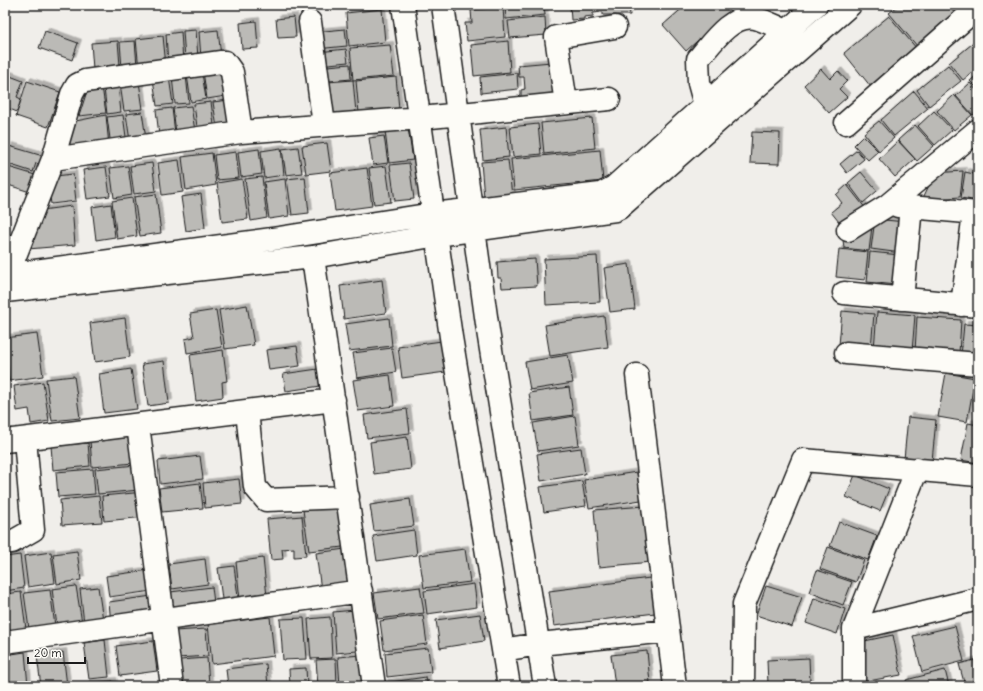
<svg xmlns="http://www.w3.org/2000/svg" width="983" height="691" font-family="Delius,sans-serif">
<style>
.building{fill:#bbbab6;stroke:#1c1c1c;filter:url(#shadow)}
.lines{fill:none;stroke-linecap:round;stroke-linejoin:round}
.minor-casing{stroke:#1c1c1c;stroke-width:25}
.minor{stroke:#fdfcf7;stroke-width:22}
</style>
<defs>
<filter id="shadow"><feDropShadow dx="3.5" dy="-3.5" stdDeviation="0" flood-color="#0004"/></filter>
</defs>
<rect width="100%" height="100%" fill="#f0eeea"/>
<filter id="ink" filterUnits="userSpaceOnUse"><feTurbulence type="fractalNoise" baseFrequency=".025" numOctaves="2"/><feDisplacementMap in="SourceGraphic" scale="8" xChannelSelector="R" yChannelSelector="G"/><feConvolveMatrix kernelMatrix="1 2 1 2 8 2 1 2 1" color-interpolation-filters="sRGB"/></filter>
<g filter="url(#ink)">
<path class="building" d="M505,5H544L545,15L506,19Z
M570,5H629L630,15H603V12L593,13V16L584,17V19L571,20Z
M686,5H737L686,51L663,25Z
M899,5H948L956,15L918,47L889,13Z
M952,5H966L958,12Z
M503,7L505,37L467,41L465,23H472L471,10Z
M382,9L385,42L349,46L346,13Z
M889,16L917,49L871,87L844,53Z
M294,17L296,37L278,38L276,19Z
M545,17L546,35L510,38L508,21Z
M256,21L258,48L242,49L240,23Z
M345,29L347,46L316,49L314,32Z
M196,30L198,58L185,59L183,31Z
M218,30L221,56L201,58L199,32Z
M45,31L78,43L72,60L39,48Z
M181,32L183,62L168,64L166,34Z
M163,36L166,66L139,69L136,39Z
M978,39V68L963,80L949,63Z
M118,41L120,66L93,69L91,43Z
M135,41L137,66L122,68L120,42Z
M508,41L510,72L474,76L471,45Z
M390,45L394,76L353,80L350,48Z
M346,49L348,62L319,65L318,52Z
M551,62L555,98L521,101V90L525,89L524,77H519L518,65Z
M350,64L351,79L319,82L317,67Z
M948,65L961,81L929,106L917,90Z
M222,68L226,96L207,99L203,71Z
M821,69L830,79L838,71L847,81L839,89L847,97L829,113L804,85Z
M202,73L206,99L191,102L187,75Z
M517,73L518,89L481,93L480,77Z
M5,74L23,81L17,97L21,99L17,112L5,107Z
M978,74V89L970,81Z
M186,75L189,103L175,104L172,77Z
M169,77L173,104L157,106L153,79Z
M396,77L399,109L359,113L356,81Z
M353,80L356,113L332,116L328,82Z
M27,81L60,92L48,127L16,116Z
M139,82L143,109L124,111L120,84Z
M970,83L978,92V110L973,115L956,96Z
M118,86L121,112L107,114L104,88Z
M102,87L106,113L79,116L87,91Z
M914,91L928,108L894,136L881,120Z
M954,95L972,115L954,130L937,111Z
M229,100L232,125L217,128L213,102Z
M211,102L214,125L197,127L194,104Z
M191,106L195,131L176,133L173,108Z
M172,108L175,133L159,135L156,110Z
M934,111L952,130L935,145L918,126Z
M142,112L146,139L130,141L126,114Z
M106,115L109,146L67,152L76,121Z
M123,115L127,144L111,146L107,117Z
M592,118L595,148L544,154L541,123Z
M879,121L894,138L879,151L864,133Z
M538,124L541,154L513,157L510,127Z
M915,125L934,146L917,161L898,140Z
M506,127L509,157L483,160L480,130Z
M408,128L413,160L389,163L385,131Z
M752,132L780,133L779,164L750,163Z
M384,136L388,163L373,165L369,138Z
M863,136L878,151L868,160L854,145Z
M898,141L915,159L895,177L879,159Z
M327,143L331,171L306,174L302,146Z
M9,146L43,156L41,165L36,163L33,172L5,163Z
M298,147L302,173L286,175L282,149Z
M281,148L284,175L264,178L261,151Z
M259,149L262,174L241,177L238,152Z
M600,150L603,181L514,190L511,159Z
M857,150L864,159L847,173L840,164Z
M236,152L239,178L217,180L214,155Z
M212,153L216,185L186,190L182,157Z
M179,160L183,192L162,195L158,163Z
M508,160L512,196L484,198L481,162Z
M152,163L156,191L134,194L130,166Z
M409,163L414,199L395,201L390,165Z
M5,166L35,175L30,192L5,184Z
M128,166L132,195L114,198L110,168Z
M386,166L391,202L374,204L369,168Z
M106,167L110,196L87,199L83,170Z
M367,168L372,206L335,211L330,173Z
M963,171L960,197L922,200L935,173Z
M861,172L877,191L863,203L848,183Z
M965,172L978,175V201L961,198Z
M73,174L76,201L51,204L47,177Z
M262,177L267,218L251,221L245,179Z
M305,177L309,213L292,215L287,179Z
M242,179L248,219L222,222L217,183Z
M285,179L289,216L269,219L264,182Z
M847,185L866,209L843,227L831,212L842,203L836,195Z
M156,194L161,233L140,236L134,197Z
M201,194L205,228L186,231L181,197Z
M132,198L137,236L117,239L112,201Z
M111,204L115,237L96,240L92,207Z
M72,206L75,245L28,249L42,210Z
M875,219L905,222L901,253L871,249Z
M872,226L869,251L844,248L843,240Z
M839,249L868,252L865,280L836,277Z
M870,252L900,255L897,285L867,282Z
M597,256L600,302L546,305L544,259Z
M535,259L537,286L502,288L501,278H498L497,262Z
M629,264L635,309L610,312L604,268Z
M382,280L386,313L344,319L340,286Z
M247,305L254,345L225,349L219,310Z
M216,310L222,347L187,353L185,339L194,337L190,314Z
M842,311L874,314L871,348L839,345Z
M877,312L915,315L912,352L874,349Z
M604,316L608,347L550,356L545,325Z
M917,317L961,320L959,354L915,351Z
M125,318L130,357L95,362L90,323Z
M389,318L392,346L349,351L345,324Z
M964,324L978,325V357L961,356Z
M37,334L43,376L9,381L5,338Z
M449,340L453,371L402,378L398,347Z
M297,346L300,366L269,370L266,350Z
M392,348L396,372L357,378L353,353Z
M223,350L227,381L222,382L223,397L196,401L190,355Z
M568,355L573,383L530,390L525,362Z
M164,361L169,403L148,406L142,364Z
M325,368L328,385L286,391L283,374Z
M131,369L137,409L104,413L99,374Z
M946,373L975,378L967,422L938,417Z
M390,375L394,406L358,411L353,380Z
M74,376L80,418L52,421L46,379Z
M43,382L49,421L31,424L29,409L17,411L14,386Z
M569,387L573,415L533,421L529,393Z
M407,409L410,433L367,438L364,415Z
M575,416L579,445L538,451L533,423Z
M908,417L936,420L932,461L904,459Z
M968,423L978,425V463L961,460Z
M131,436L133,463L92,467L90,440Z
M407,437L411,469L374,474L370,442Z
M88,443L90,466L53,470L51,446Z
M581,448L585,474L541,481L537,454Z
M200,456L203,479L160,484L158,461Z
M136,465L139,490L98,494L95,469Z
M93,469L95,494L58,497L56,472Z
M637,472L641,500L589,508L584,480Z
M855,475L889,489L880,511L846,497Z
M239,479L242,504L205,508L203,483Z
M582,481L586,506L544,512L540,487Z
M200,483L203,508L162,512L159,488Z
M144,492L146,517L104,521L102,496Z
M99,496L102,522L62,525L60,500Z
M410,499L414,526L374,531L370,505Z
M346,504L351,546L309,551L303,510Z
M645,506L651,562L599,567L594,510Z
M302,516L306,556L294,557V548L282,549L283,559L271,560L267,519Z
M839,522L877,536L868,560L830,546Z
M414,530L417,555L377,561L373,536Z
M828,547L864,560L856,582L820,569Z
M345,549L350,586L321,590L316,553Z
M465,549L470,582L424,588L419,555Z
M77,551L81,580L57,584L53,554Z
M51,552L55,583L28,587L24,556Z
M20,555L24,588L5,591V557Z
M263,558L267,597L240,600L236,562Z
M205,559L208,584L172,589L169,564Z
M234,566L239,605L223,607L218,568Z
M149,570L152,591L109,597L106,576Z
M817,570L852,582L843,605L809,592Z
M650,578L655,613L554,626L549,591Z
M474,584L477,607L427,614L424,591Z
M76,586L82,623L57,626L52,589Z
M766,586L802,597L792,627L756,615Z
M98,587L103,620L84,623L80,589Z
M212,587L215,611L172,615L170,592Z
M420,587L424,613L378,619L374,593Z
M50,590L55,626L29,629L24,593Z
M21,592L26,629L5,632V594Z
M152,596L155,618L111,624L109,602Z
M814,598L845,609L837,634L806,623Z
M355,610L357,651L336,653L333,612Z
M480,614L484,641L440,648L436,620Z
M423,615L427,644L384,650L380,621Z
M270,617L274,656L212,664L208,624Z
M330,617L332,658L311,659L308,619Z
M304,618L307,659L283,660L280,619Z
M955,626L964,661L922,672L913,636Z
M206,629L208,656L177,658L175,631Z
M893,635L901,675L863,682L855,643Z
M105,640L109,677L89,679L84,643Z
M153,641L157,671L120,676L116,646Z
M428,648L431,672L387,677L385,653Z
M647,651L650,683L615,686L611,655Z
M25,652L28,686H5V655Z
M63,652L67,686H41L37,656Z
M361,655L363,686H340L338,657Z
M207,658L209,684L181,686L180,660Z
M809,658L810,682L768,684L767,660Z
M336,659L337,686H318L316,660Z
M978,659V686H965L959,664Z
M266,664L268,686H228L226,669Z
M306,668L307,686H290L289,669Z
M945,670L949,686H907L906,680Z
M426,677L428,686H384V683Z
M113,681L114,686H86V684Z
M808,683V686H765Z"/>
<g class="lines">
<defs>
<path id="minor" d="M403,5L451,337L509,686
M443,5L488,331L545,686
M310,22L324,125
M566,103L556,37L615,27
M705,105L699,83L698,59C711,44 732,13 755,18C766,21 777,27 787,31
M846,123L978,7
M53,159L72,94L77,85L85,81L221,62H225L232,72L241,132
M898,206L978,213
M848,230L888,205L978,130
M313,257L374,686
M8,274L53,159L241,132L421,118L609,99
M5,275L280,238L433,214L601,194L614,187L816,5
M5,291L313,257L437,235L615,210L619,208L850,5
M844,293L978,306
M902,299L911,207
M962,305L974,213
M846,353L978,364
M637,375L675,686
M247,411L255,487L266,500L348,497
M138,425L172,686
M5,441L334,400
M5,542H12L33,530L25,439
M854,629L978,599
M5,642L361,591
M503,650L539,644L668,631
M743,686L744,604L803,460L978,475
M854,686V629L917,469"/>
</defs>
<use href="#minor" class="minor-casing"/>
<use href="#minor" class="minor"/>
</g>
</g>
<rect width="983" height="691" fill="none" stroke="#fdfcf7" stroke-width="20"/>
<rect x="10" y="10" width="963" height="671" fill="none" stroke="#1c1c1c" stroke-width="1.5" filter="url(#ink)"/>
<path d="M28 657v6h57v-6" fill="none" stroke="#1c1c1c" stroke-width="2"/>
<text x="34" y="657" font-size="12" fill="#1c1c1c" stroke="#fdfcf7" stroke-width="3" paint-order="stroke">20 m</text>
</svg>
